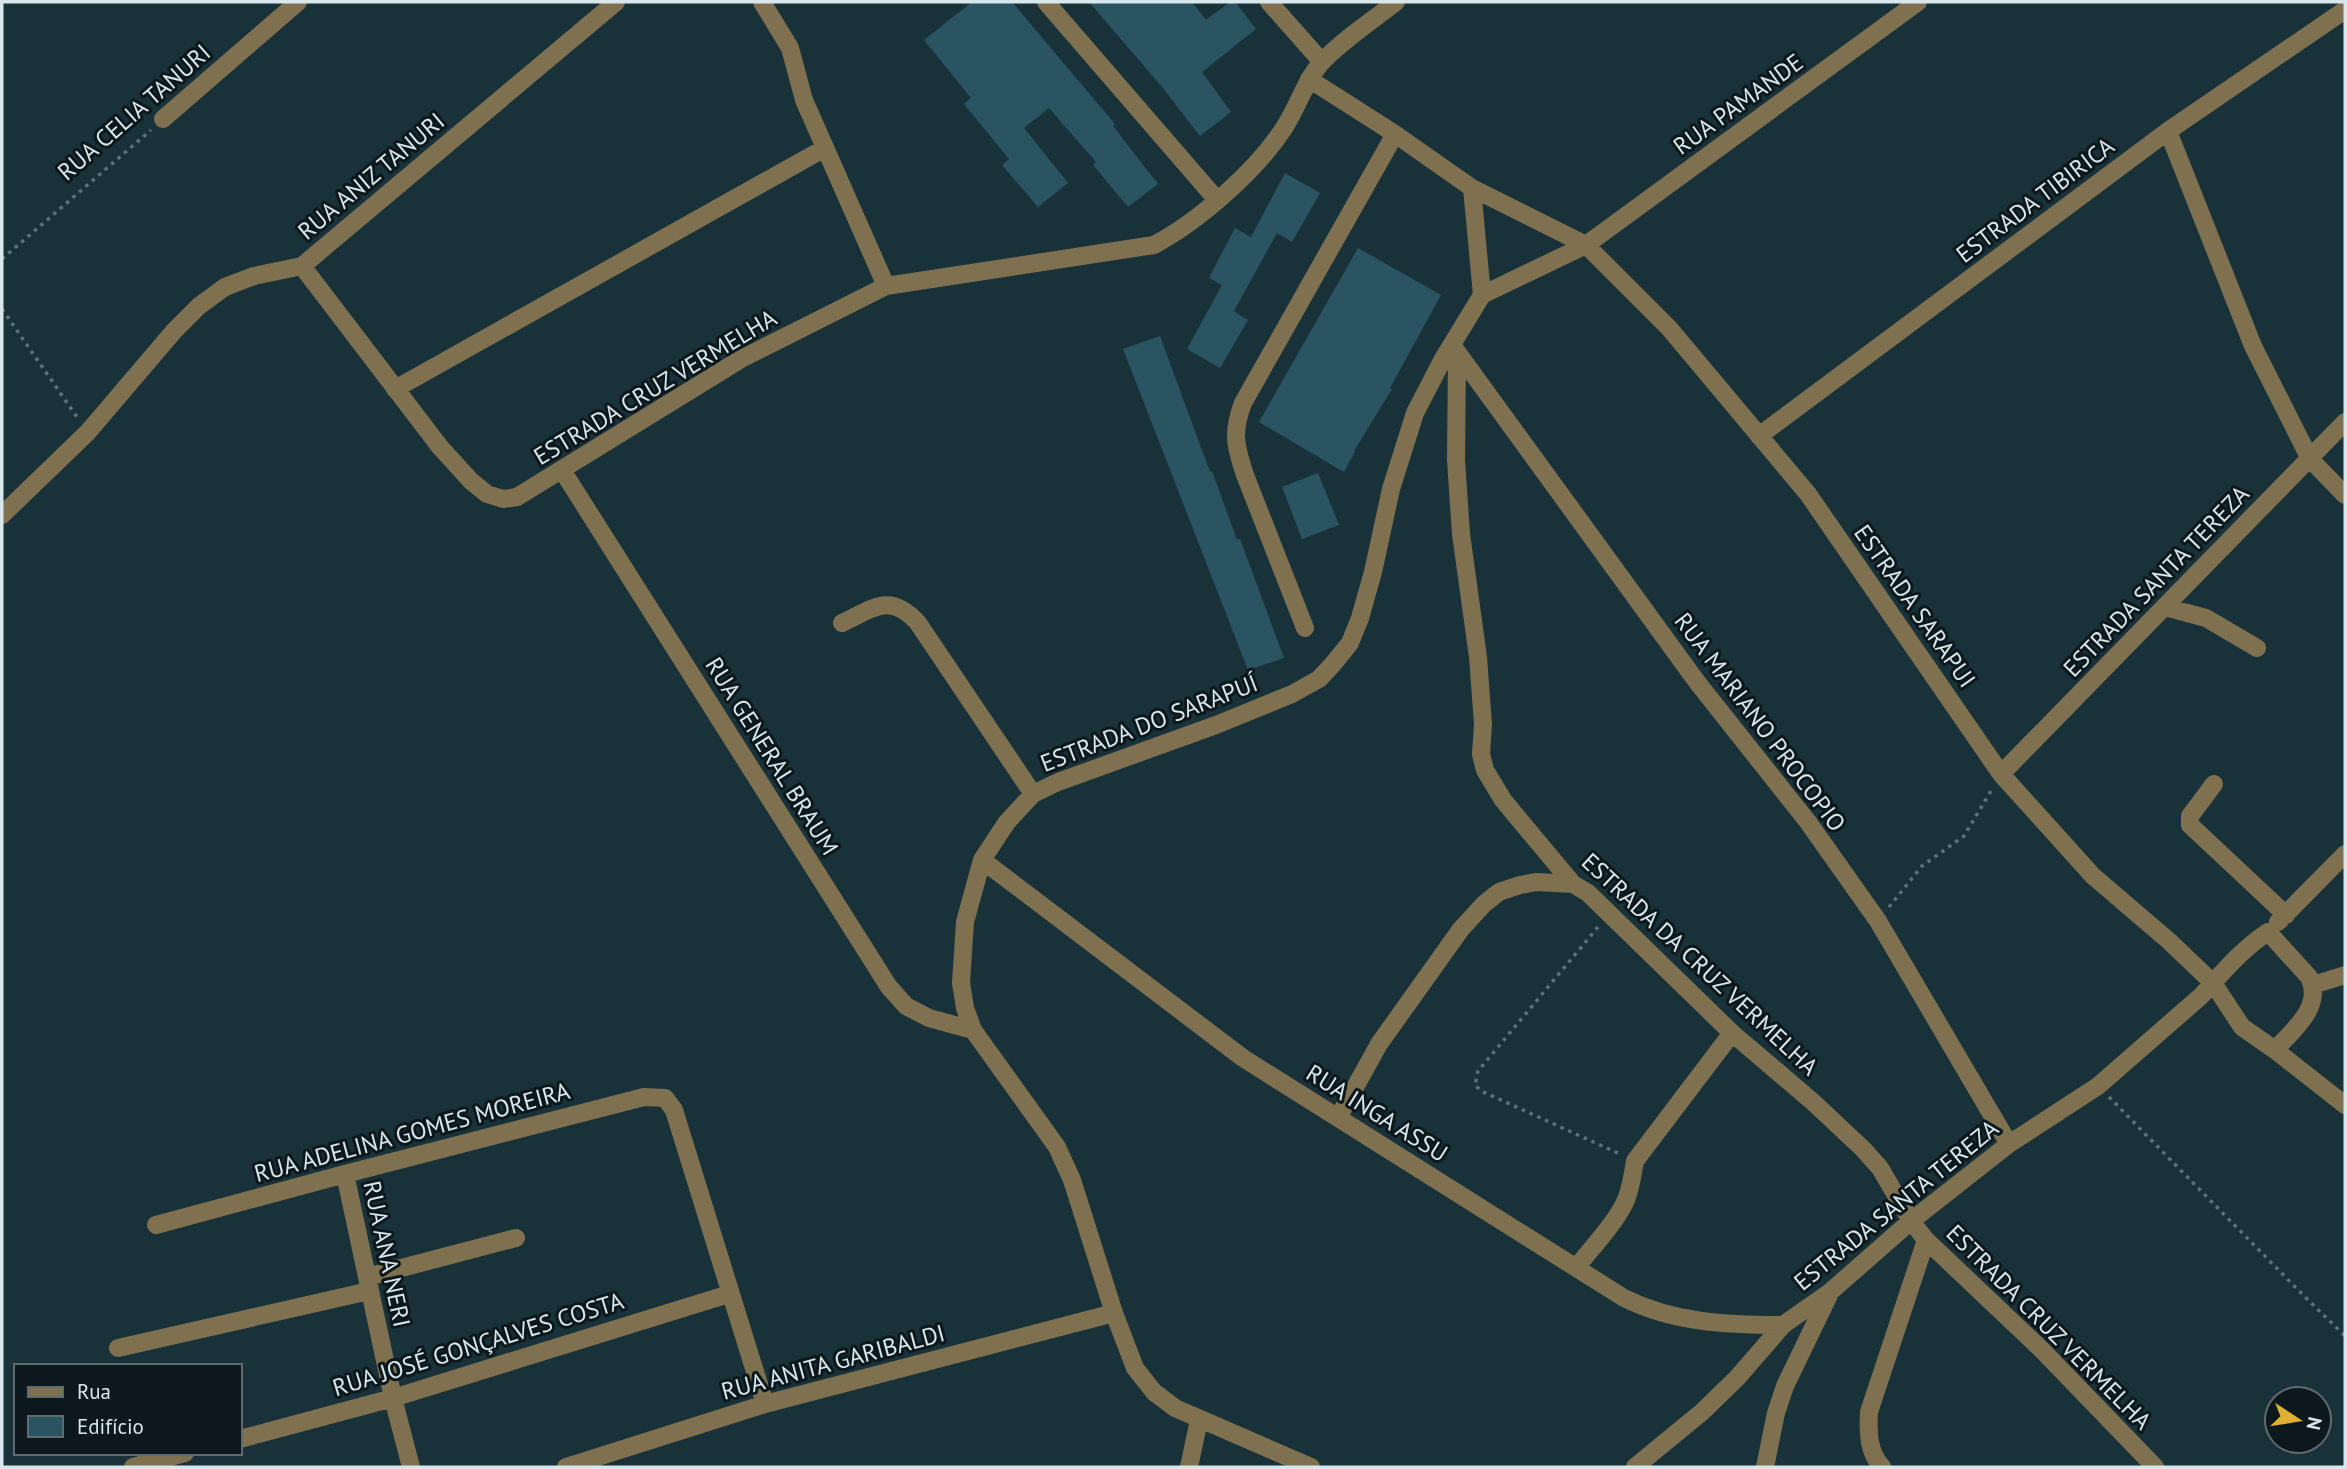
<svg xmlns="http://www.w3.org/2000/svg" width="2347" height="1469" font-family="'PT Sans',sans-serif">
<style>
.building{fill:#2b5462}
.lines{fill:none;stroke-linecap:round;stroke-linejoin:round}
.path{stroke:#5c7178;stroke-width:3.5;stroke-dasharray:3.5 5;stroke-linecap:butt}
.minor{stroke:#7f7150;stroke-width:18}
.labels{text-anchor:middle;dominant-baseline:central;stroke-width:6;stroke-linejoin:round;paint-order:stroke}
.street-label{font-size:24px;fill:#d8e7ec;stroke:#0d181c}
</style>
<rect width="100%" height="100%" fill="#19323a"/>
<path class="building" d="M972,2H1012L1115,124L1113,126L1158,184L1128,207L1093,165L1096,162L1049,108L1024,128L1068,183L1038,207L1002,165L1009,159L964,104L971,98L924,40Z
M1089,2H1192L1206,20L1230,2H1235L1256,29L1202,72L1231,112L1200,136L1162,87Z
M1285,173L1320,193L1292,242L1277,233L1234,311L1248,320L1220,368L1187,349L1222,285L1209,278L1235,228L1251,237Z
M1358,248L1441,295L1390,388L1392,389L1354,451L1355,452L1344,472L1259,422Z
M1160,336L1210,472L1212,471L1237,540L1240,539L1284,658L1248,670L1123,349Z
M1318,473L1339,525L1302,539L1282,487Z"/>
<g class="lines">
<path class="path" d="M2,259L151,130
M2,309L77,417
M1889,907L1922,866L1964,836L1991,791
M1598,927L1478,1071L1475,1085L1481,1091L1620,1154
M2109,1097L2304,1296L2345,1336"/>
<path class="minor" d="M762,2L790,48L804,100L886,286
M1046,2L1217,200
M1269,2L1322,62
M1309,79L1395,134L1472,188L1586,245L1669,328L1808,494L2001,774L2093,876L2169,941L2213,983L2242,1027L2275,1050C2293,1030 2324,1006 2309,977L2268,932C2242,949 2222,973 2201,996L2098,1086L2009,1144L1911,1221L1830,1292L1783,1325L1737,1378L1702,1412L1635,1467
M163,119L298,2
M2168,131L2253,346L2310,459L2345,495
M1472,188L1482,295
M302,266L440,447L471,481L487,494L503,499L517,497L741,359L886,286L1154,245C1199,221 1256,171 1284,128C1298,107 1305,81 1321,63C1341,41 1373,20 1396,2
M1455,349L1697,682L1808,822L1878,921L2009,1144
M1457,353L1456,460L1461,534L1478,657L1483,724L1481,754L1485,770L1503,800L1573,884L1588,893L1732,1033L1813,1102L1863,1149L1880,1168L1911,1221L1926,1240L2041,1349L2155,1467
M395,389L825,148
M1759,436L2168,131L2345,10
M562,470L889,987L906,1006L929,1018L973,1030
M2,515L88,432L174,331L199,306L225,287L254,276L302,266L616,2
M2165,607L2206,618L2257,648
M842,623C874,608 890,592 918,623L1033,794
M1305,628L1245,475C1235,445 1232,432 1243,403L1395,134
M2001,774L2345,422
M2214,784L2190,816V825L2286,915
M982,860L1243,1058L1624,1298C1674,1323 1728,1325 1783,1325
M2278,922L2345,854
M2313,985L2345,975
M2275,1050L2345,1105
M1338,1118L1379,1044L1461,929L1484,904L1499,892L1520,885L1536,882L1573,884
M345,1174L393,1398L411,1467
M156,1225L345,1174L644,1097L665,1098L674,1110L765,1404
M1576,1268C1593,1246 1615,1224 1626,1200C1631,1187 1633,1174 1635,1161L1732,1033
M367,1277L516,1238
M118,1348L369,1291
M240,1439L393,1398L729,1294
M133,1467L185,1453
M566,1467L765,1404L1114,1313
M1189,1467L1199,1420
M1311,1467L1175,1408L1154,1392L1135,1368L1114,1313L1072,1180L1057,1147L973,1030L965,1008L961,983L965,922L982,860L1007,822L1033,794L1058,782L1216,725L1292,694L1319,679L1333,664L1350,643L1360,618L1373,572L1391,489L1415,413L1443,359L1482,295L1586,245L1918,2
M1765,1467L1776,1413L1785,1386L1829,1295
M1882,1467C1868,1452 1868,1432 1869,1412L1926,1240"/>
</g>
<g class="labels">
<g class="street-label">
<text transform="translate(1738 104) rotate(-36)">RUA PAMANDE</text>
<text transform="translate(134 112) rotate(-41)">RUA CELIA TANURI</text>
<text transform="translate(371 176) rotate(-40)">RUA ANIZ TANURI</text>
<text transform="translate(2035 200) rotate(-37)">ESTRADA TIBIRICA</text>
<text transform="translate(655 387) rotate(-31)">ESTRADA CRUZ VERMELHA</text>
<text transform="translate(2156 581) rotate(-46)">ESTRADA SANTA TEREZA</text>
<text transform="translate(1915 606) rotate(55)">ESTRADA SARAPUI</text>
<text transform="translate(1760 722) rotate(53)">RUA MARIANO PROCOPIO</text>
<text transform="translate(1149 723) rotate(-21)">ESTRADA DO SARAPUÍ</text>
<text transform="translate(772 756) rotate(58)">RUA GENERAL BRAUM</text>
<text transform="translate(1700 964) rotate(43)">ESTRADA DA CRUZ VERMELHA</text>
<text transform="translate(1377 1113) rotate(32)">RUA INGA ASSU</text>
<text transform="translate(412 1132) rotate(-15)">RUA ADELINA GOMES MOREIRA</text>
<text transform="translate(1896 1205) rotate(-39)">ESTRADA SANTA TEREZA</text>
<text transform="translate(387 1254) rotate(78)">RUA ANA NERI</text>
<text transform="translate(2049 1327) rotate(45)">ESTRADA CRUZ VERMELHA</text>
<text transform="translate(478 1344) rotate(-17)">RUA JOSÉ GONÇALVES COSTA</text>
<text transform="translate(833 1362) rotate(-15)">RUA ANITA GARIBALDI</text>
</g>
</g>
<rect width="2347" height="1469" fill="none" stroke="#d8e7ec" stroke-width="7"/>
<rect x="14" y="1364" width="228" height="91" fill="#0d181c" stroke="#5e6b6f" stroke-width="2"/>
<rect x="28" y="1387" width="35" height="10" fill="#7f7150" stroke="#5e6b6f" stroke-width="2"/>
<text x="77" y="1399" font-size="21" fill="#d8e7ec">Rua</text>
<rect x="28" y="1416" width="35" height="21" fill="#2b5462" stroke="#5e6b6f" stroke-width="2"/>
<text x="77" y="1434" font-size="21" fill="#d8e7ec">Edifício</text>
<g transform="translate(2298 1420) rotate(102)"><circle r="33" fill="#0d181c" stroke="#5e6b6f" stroke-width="2"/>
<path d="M0-5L12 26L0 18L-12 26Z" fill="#e0b034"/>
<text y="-10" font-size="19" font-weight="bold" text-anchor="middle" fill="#d8e7ec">N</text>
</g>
</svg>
